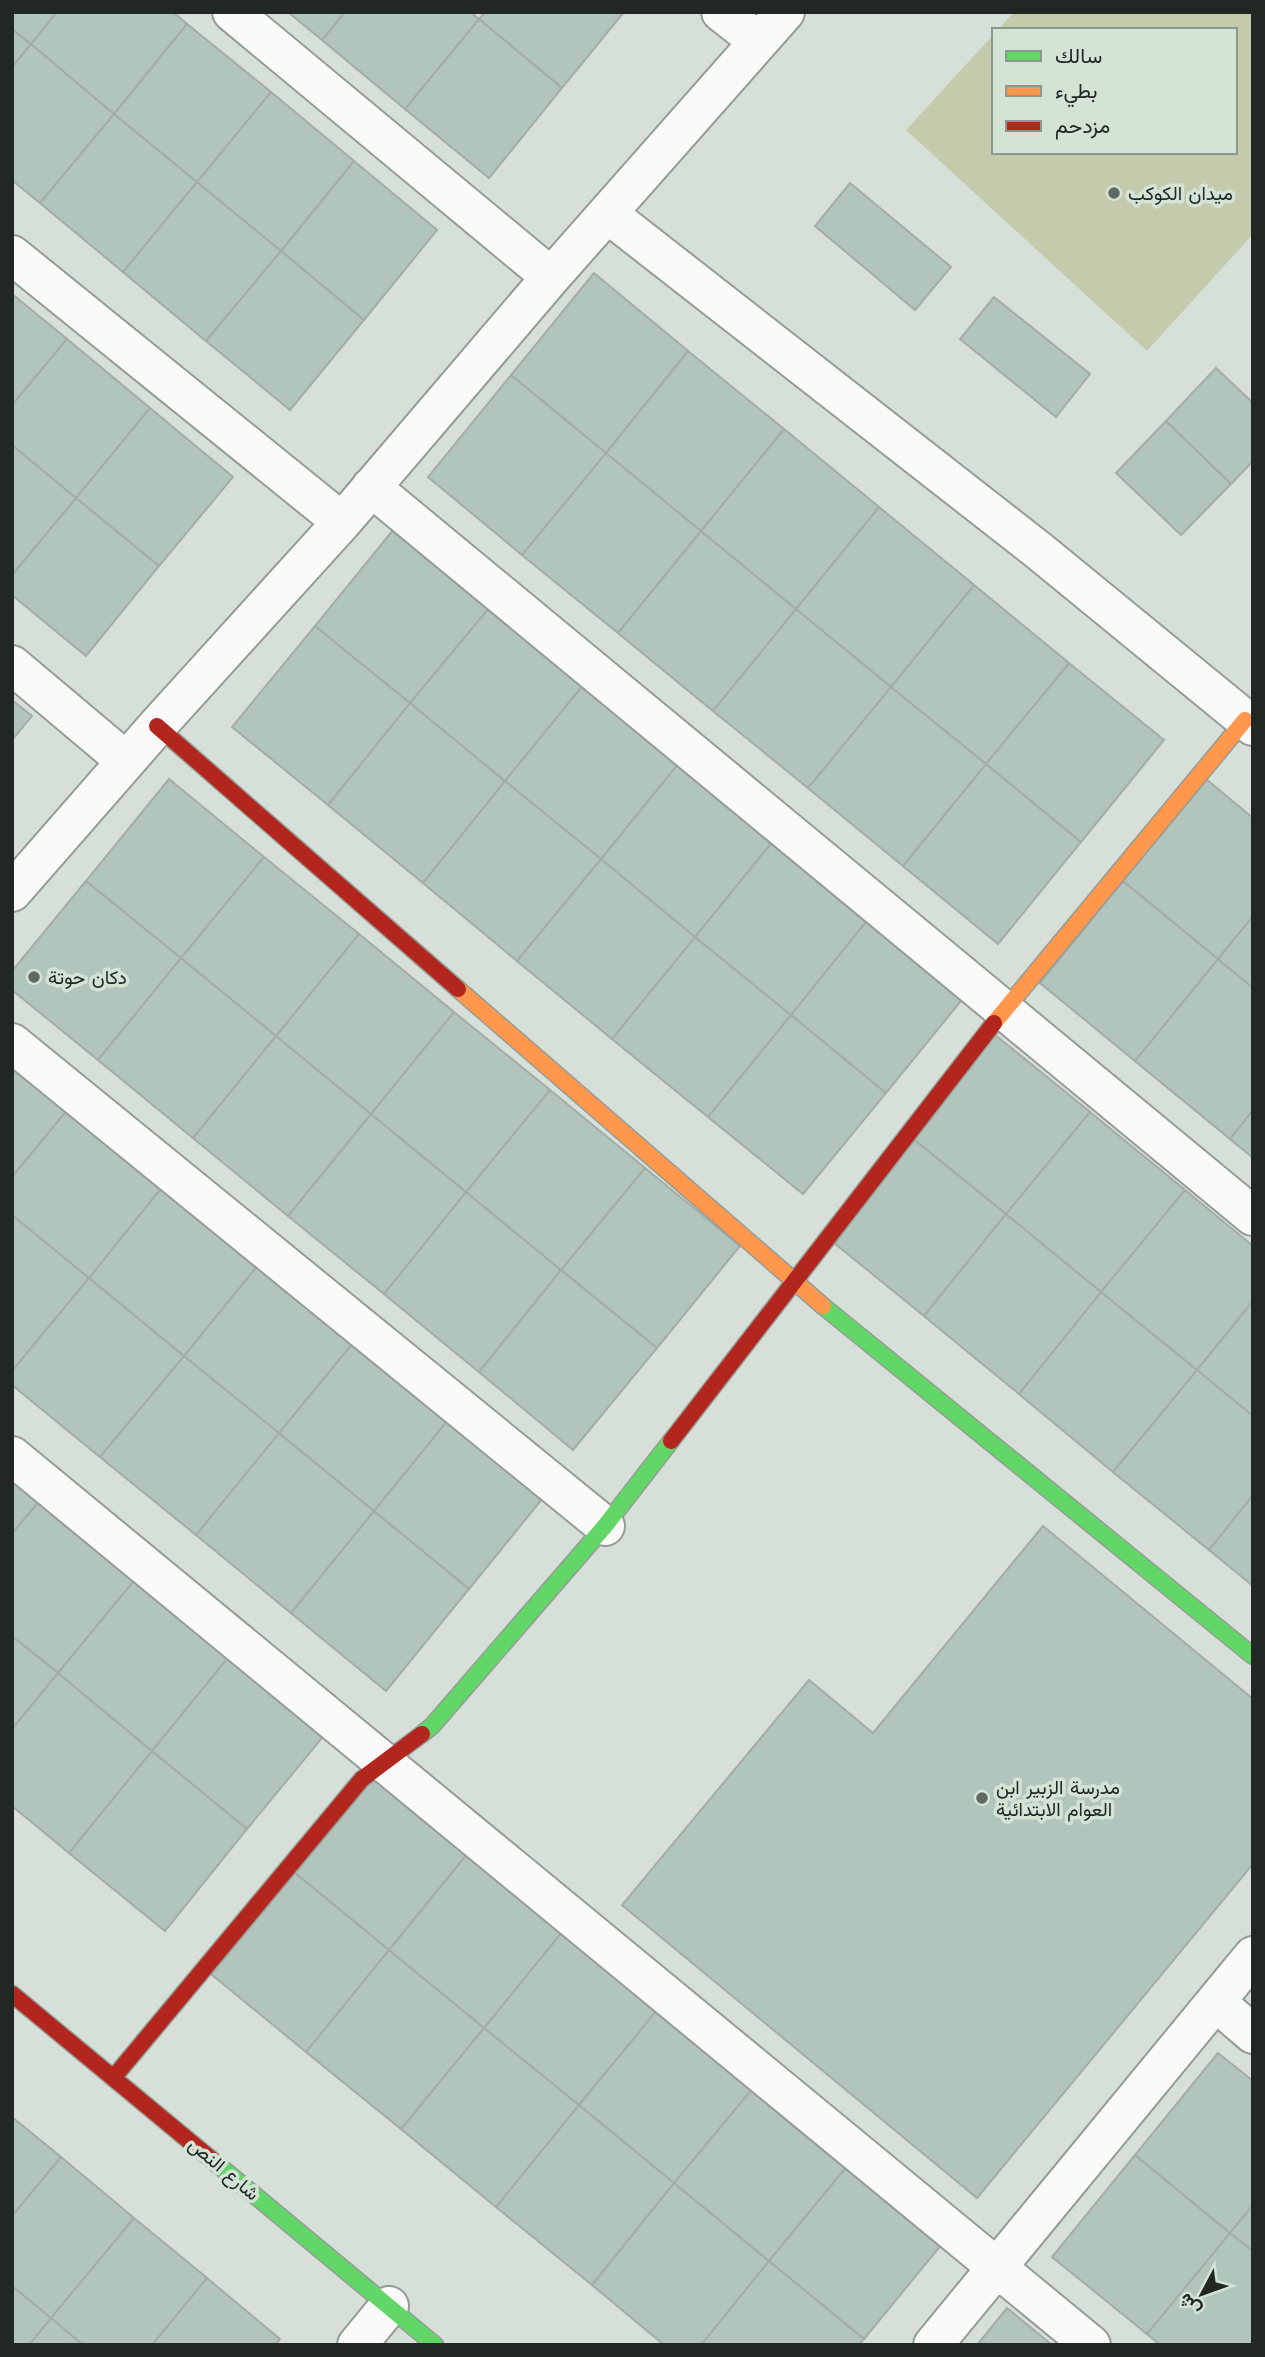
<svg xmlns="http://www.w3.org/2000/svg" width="1265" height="2357" font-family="'Work Sans',Vazirmatn,sans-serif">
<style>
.pitch{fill:#c3cbac}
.building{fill:#b1c5bc;stroke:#a4aca7;stroke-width:2}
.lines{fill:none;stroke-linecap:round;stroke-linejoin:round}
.street-casing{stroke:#959c97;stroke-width:42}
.fast-casing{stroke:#959c97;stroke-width:19}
.slow-casing{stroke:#959c97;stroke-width:19}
.jam-casing{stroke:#959c97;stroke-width:19}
.street{stroke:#f9faf9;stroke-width:38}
.fast{stroke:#63d668;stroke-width:16}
.slow{stroke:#ff974d;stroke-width:16}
.jam{stroke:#b3261e;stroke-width:16}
.poi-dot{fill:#606862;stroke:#d3e3d6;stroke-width:2.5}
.labels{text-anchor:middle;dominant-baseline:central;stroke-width:7;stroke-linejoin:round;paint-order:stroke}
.poi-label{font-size:19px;fill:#212723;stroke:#d3e3d6;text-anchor:start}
.street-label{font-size:19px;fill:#212723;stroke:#d3e3d6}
</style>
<rect width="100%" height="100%" fill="#d6e0d8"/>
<path class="pitch" d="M1014,12H1253V234L1147,351L906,130L994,34V152H1235V30H998Z"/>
<path class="building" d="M12,12H57L31,44L12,29Z
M57,12H173L187,24L114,114L31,44Z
M288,12H345L322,40Z
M345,12H470L479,19L405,109L322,40Z
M485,12H624L562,88L479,19Z
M479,19L562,88L489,178L405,109Z
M187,24L271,92L197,182L114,114Z
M12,29L31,44L12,67Z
M31,44L114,114L40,203L12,180V67Z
M271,92L354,161L281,251L197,182Z
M114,114L197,182L123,272L40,203Z
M354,161L437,230L364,320L281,251Z
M197,182L281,251L206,341L123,272Z
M850,183L951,267L915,310L815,226Z
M281,251L364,320L290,410L206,341Z
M594,273L688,351L606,453L511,375Z
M12,294L67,339L12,405Z
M994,297L1090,374L1056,417L960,339Z
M67,339L150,408L76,498L12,445V405Z
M688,351L784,429L701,531L606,453Z
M1216,368L1253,403V461L1231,484L1166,421Z
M511,375L606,453L522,555L428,477Z
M150,408L233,477L159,566L76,498Z
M1166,421L1231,484L1181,535L1116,473Z
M784,429L879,507L796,609L701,531Z
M12,445L76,498L12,575Z
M606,453L701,531L618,633L522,555Z
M76,498L159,566L86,656L12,595V575Z
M879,507L974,585L891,687L796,609Z
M398,524L494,602L410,703L315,626Z
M701,531L796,609L713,711L618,633Z
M974,585L1069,663L986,764L891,687Z
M494,602L588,679L505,781L410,703Z
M796,609L891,687L808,788L713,711Z
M315,626L410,703L328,805L232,727Z
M1069,663L1164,740L1081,842L986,764Z
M588,679L683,758L601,859L505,781Z
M891,687L986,764L903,866L808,788Z
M12,700L32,716L12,740Z
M410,703L505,781L423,883L328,805Z
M683,758L778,835L695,937L601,859Z
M986,764L1081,842L998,944L903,866Z
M169,779L264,857L181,958L86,881Z
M1206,779L1253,818V916L1218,959L1123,881Z
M505,781L601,859L517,961L423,883Z
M778,835L873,913L791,1015L695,937Z
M264,857L359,934L276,1036L181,958Z
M601,859L695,937L612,1039L517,961Z
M86,881L181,958L98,1060L12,990V971Z
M1123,881L1218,959L1135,1061L1040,983Z
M873,913L969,991L886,1093L791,1015Z
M1253,916V988L1218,959Z
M359,934L454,1012L371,1114L276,1036Z
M695,937L791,1015L708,1117L612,1039Z
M181,958L276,1036L193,1138L98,1060Z
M1218,959L1253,988V1110L1230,1139L1135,1061Z
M454,1012L550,1090L466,1192L371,1114Z
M791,1015L886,1093L803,1194L708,1117Z
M994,1034L1090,1112L1006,1214L911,1137Z
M276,1036L371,1114L288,1216L193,1138Z
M12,1045L77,1098L12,1177Z
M550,1090L645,1168L561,1270L466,1192Z
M77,1098L171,1176L89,1278L12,1215V1177Z
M1253,1110V1158L1230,1139Z
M1090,1112L1185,1190L1101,1292L1006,1214Z
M371,1114L466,1192L384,1294L288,1216Z
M911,1137L1006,1214L924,1316L828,1238Z
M645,1168L740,1246L657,1348L561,1270Z
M171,1176L267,1254L184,1356L89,1278Z
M1185,1190L1253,1246V1301L1197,1370L1101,1292Z
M466,1192L561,1270L479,1372L384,1294Z
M1006,1214L1101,1292L1019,1394L924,1316Z
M12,1215L89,1278L12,1371Z
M267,1254L362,1332L279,1433L184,1356Z
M561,1270L657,1348L573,1450L479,1372Z
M89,1278L184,1356L100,1457L12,1385V1371Z
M1101,1292L1197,1370L1113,1472L1019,1394Z
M1253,1301V1416L1197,1370Z
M362,1332L457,1409L374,1511L279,1433Z
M184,1356L279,1433L196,1535L100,1457Z
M1197,1370L1253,1416V1495L1209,1550L1113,1472Z
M457,1409L552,1487L469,1589L374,1511Z
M279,1433L374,1511L291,1613L196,1535Z
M12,1467L45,1494L12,1534Z
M45,1494L141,1572L58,1673L12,1636V1534Z
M1253,1495V1586L1209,1550Z
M374,1511L469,1589L386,1691L291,1613Z
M1043,1526L1253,1699V1864L977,2198L622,1905L809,1680L873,1733Z
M141,1572L235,1649L152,1751L58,1673Z
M12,1636L58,1673L12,1729Z
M235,1649L331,1727L247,1829L152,1751Z
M58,1673L152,1751L69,1853L12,1806V1729Z
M152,1751L247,1829L165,1931L69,1853Z
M377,1770L472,1848L389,1950L294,1872Z
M472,1848L567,1926L484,2028L389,1950Z
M294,1872L389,1950L306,2052L211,1974Z
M567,1926L662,2004L579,2105L484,2028Z
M389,1950L484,2028L401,2129L306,2052Z
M662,2004L758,2082L674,2183L579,2105Z
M484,2028L579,2105L496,2207L401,2129Z
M1218,2053L1253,2081V2205L1230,2233L1135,2155Z
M758,2082L852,2160L769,2261L674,2183Z
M579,2105L674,2183L592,2285L496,2207Z
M12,2117L61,2157L12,2216Z
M1135,2155L1230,2233L1147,2334L1052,2257Z
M61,2157L134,2218L51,2318L12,2286V2216Z
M852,2160L947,2238L864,2339L769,2261Z
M674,2183L769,2261L701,2345H664L592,2285Z
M1253,2205V2251L1230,2233Z
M134,2218L207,2278L152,2345H83L51,2318Z
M1230,2233L1253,2251V2345H1160L1147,2334Z
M769,2261L864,2339L859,2345H701Z
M207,2278L280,2339L275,2345H152Z
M12,2286L51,2318L29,2345H12Z
M1007,2308L1052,2345H977Z
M51,2318L83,2345H29Z"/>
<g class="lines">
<defs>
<path id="street" d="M232,12L551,277
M721,12L758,41
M608,214L1038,550L1253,726
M12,255L342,522
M371,487L1253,1216
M12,665L126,761
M12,892L157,726L342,522L551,277L785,12
M12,1043L605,1526
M12,1456L1091,2345
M1216,2002L1253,2034
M357,2345L389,2306
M933,2345L1253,1956"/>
<path id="fast" d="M823,1306L1253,1656
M422,1734L432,1726L605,1526L671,1441
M217,2164L435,2345"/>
<path id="slow" d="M458,989L823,1306
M994,1023L1245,720"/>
<path id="jam" d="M157,726L458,989
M671,1441L994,1023
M12,1994L217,2164
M114,2077L362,1779L422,1734"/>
</defs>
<use href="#street" class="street-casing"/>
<use href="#fast" class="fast-casing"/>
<use href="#slow" class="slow-casing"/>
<use href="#jam" class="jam-casing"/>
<use href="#street" class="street"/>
<use href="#fast" class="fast"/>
<use href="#slow" class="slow"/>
<use href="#jam" class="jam"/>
</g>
<g class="poi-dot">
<circle cx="1114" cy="193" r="7"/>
<circle cx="34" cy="977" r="7"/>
<circle cx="982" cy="1798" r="7"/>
</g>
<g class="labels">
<g class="poi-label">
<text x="1128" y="193">ميدان الكوكب</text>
<text x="48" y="977">دكان حوتة</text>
<text x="996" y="1787">مدرسة الزبير ابن<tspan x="996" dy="22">العوام الابتدائية</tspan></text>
</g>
<g class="street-label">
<text transform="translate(224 2169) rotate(40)">شارع النص</text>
</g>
</g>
<rect width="1265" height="2357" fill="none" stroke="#212723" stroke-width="28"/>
<rect x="992" y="28" width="245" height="126" fill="#d3e3d6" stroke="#8c988e" stroke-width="2"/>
<rect x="1006" y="51" width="35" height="10" fill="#63d668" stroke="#8c988e" stroke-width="2"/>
<text x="1055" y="63" font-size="21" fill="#212723">سالك</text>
<rect x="1006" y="86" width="35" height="10" fill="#ff974d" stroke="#8c988e" stroke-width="2"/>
<text x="1055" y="98" font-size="21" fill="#212723">بطيء</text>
<rect x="1006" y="121" width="35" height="10" fill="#b3261e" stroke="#8c988e" stroke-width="2"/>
<text x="1055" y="133" font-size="21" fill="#212723">مزدحم</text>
<g transform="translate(1202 2294) rotate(229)" stroke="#d3e3d6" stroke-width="5" paint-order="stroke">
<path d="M0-5L12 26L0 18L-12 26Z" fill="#212723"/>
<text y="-10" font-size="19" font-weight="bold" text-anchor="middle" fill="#212723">ش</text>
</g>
</svg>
